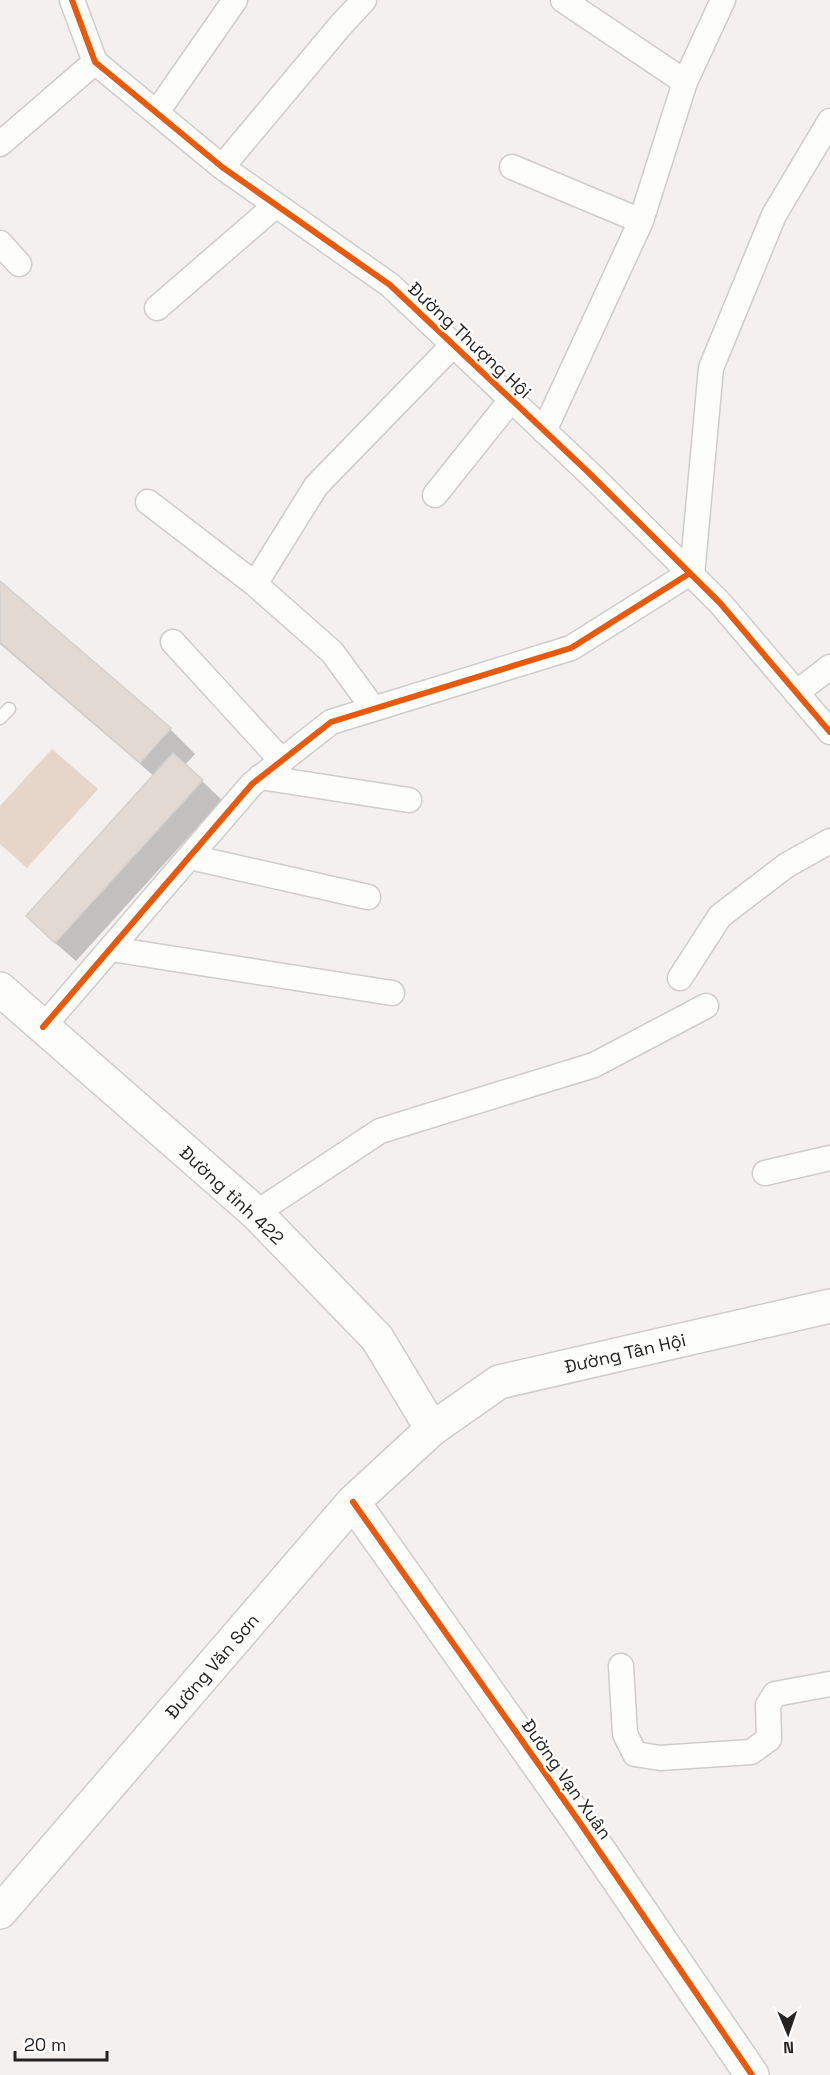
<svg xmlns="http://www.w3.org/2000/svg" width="830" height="2075" font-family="'Space Grotesk',sans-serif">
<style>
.green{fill:#e5d6c9}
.shadow{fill:#0003}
.building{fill:#e2dad2;stroke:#d3d1cf;stroke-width:1.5}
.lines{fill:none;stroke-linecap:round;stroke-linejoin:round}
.lane-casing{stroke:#cfcdcb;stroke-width:15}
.street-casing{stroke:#cfcdcb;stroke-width:27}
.secondary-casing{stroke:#cfcdcb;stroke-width:36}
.primary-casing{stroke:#cfcdcb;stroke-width:36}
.lane{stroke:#fdfdfc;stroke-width:12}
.street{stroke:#fdfdfc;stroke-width:24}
.secondary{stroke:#fdfdfc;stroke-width:33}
.primary{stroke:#fdfdfc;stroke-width:33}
.cycleway-casing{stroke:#fff;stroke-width:10}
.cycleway{stroke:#e8590c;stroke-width:6}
.labels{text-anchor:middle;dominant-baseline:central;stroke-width:5;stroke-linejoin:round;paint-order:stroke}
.street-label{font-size:18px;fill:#262422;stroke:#fff}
</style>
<rect width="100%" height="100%" fill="#f3f0ee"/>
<path class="green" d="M52,749L98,789L27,868L0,844V806Z"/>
<path class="shadow" d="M0,583L170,729L195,754L185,765L222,800L76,961L47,936L154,776L0,644Z"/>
<path class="building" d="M0,581L171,728L140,763L0,642Z
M173,753L203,780L55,943L26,916Z"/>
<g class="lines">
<defs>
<path id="lane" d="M0,718L9,709"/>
<path id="street" d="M72,0L95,62L222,167L390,285L588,472L720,603L830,732
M563,0L685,82
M157,112L235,0
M0,144L95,62
M222,167L340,26L364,0
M512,167L641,221
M0,243L19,264
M157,308L276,205
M544,431L641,221L685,82L723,0
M435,495L511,400
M148,502L255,584L332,652L373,708
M692,575L711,368L774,215L830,121
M255,584L316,486L453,345
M173,642L282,761
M796,693L830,667
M260,777L409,800
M190,857L368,897
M111,949L392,993
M680,978L720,916L787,865L830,841
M43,1027L252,784L331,722L571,648L690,573
M765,1173L830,1158
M256,1213L380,1131L594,1065L706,1006
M621,1666L625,1734L635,1754L660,1758L751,1752L769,1739L768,1705L775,1694L830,1684"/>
<path id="secondary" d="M432,1429L499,1382L830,1306
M353,1502L578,1820L752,2075"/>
<path id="primary" d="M0,989L256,1213L377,1338L432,1429L353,1502L0,1912"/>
</defs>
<use href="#lane" class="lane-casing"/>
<use href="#street" class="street-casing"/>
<use href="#secondary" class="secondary-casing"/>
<use href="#primary" class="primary-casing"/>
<use href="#lane" class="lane"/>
<use href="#street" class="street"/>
<use href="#secondary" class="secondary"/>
<use href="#primary" class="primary"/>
<defs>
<path id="cycleway" d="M72,0L95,62L222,167L390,285L588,472L720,603L830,732
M43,1027L252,784L331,722L571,648L690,573
M353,1502L578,1820L752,2075"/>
</defs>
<use href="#cycleway" class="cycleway-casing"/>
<use href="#cycleway" class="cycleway"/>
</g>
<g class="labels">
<g class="street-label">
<text transform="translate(470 340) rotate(43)">Đường Thượng Hội</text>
<text transform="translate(232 1195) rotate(43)">Đường tỉnh 422</text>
<text transform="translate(625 1353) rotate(-13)">Đường Tân Hội</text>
<text transform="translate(212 1666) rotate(-49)">Đường Văn Sơn</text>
<text transform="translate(567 1779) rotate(55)">Đường Vạn Xuân</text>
</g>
</g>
<g transform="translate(788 2033) rotate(178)" stroke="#ffffff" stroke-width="4.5" paint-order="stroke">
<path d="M0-4.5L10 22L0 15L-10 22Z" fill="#262422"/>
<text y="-9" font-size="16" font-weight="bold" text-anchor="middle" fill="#262422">N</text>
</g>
<path d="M15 2051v9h92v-9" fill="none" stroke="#262422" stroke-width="3"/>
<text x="24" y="2051" font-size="18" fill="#262422" stroke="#ffffff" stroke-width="4.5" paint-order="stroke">20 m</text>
</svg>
